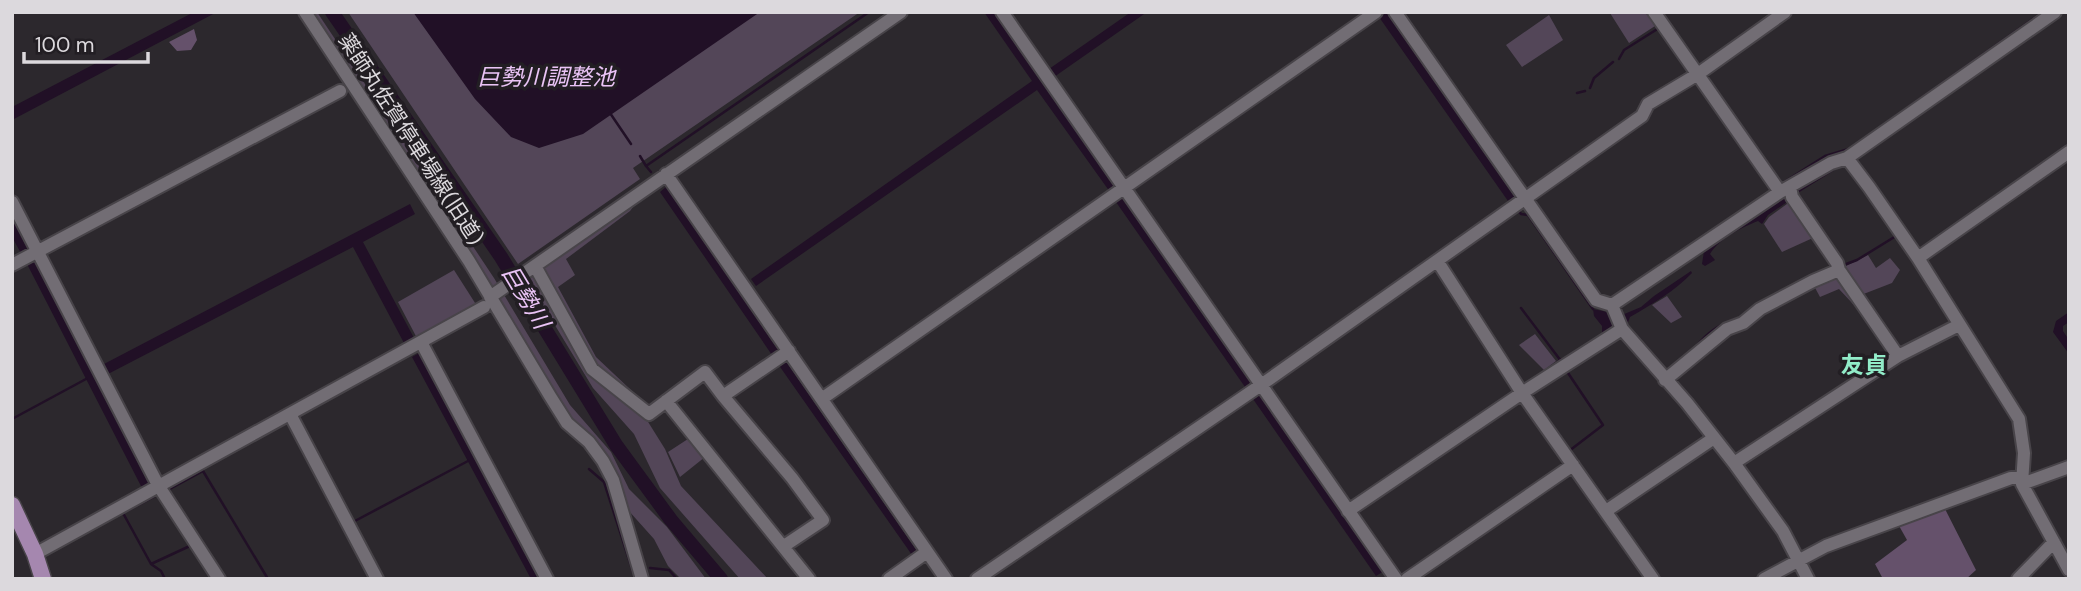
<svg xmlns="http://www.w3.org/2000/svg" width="2081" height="591" font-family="'DM Sans','Noto Sans JP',sans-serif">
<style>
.green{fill:#534658}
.forest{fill:#65516b}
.water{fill:#211026}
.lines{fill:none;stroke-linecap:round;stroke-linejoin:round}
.stream{stroke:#211026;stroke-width:2.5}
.river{stroke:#211026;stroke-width:14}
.minor-casing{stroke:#484449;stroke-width:16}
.major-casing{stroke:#484449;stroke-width:19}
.minor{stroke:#726d74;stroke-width:12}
.major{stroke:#a587af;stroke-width:16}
.labels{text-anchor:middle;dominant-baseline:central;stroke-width:7;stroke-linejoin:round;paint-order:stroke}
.street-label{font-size:21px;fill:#dcd9dd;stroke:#221e23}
.water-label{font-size:23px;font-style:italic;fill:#eac4f6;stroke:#221e23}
.neighbourhood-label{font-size:23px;font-weight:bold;fill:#92ecc9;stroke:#221e23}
</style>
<rect width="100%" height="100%" fill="#2c282d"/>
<path class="green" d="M307,12H317L494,278L570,405L611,452L629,489L667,527L706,579H681L668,566L654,539L628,510Z
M348,12H860L633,168L640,179L518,264Z
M1645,12L1655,26L1629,43L1610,13Z
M1549,15L1563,40L1522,67L1506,45Z
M640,198L630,211L566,259L575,275L558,287L596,357L649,407L645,417L665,449L681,486L768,579H740L660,488L634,434L593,388L527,279Z
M1791,201L1815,237L1782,252L1764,224L1769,217Z
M1868,255L1876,268L1890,258L1900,270L1892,283L1861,295L1842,268Z
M454,270L477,306L418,340L398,302Z
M1838,274L1856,302L1853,304L1839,289L1820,297L1813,284Z
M1667,296L1682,317L1671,323L1652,305Z
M1535,334L1556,361L1544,370L1519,345Z
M691,437L705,457L680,477L668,452Z"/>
<path class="forest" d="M194,29L197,40L191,50L177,51L169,42Z
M1944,507L1976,570L1966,579H1883L1875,564L1907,540L1898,524Z"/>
<path class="water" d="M194,12H217L12,120V107Z
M413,12H760L583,134L539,148L511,137L475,99Z
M984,12H995L1118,187L1110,192L1037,90L756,286L751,279L1032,81Z
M1131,12H1147L1054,77L1049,69Z
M1388,12L1515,197L1508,201L1379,17Z
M667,186L778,350L772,355L660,192Z
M1787,195L1790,200L1768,215L1762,224L1758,221C1741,228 1720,238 1710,254L1715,260L1705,266L1702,264L1704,251Z
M1124,196L1252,381L1245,387L1116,202Z
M410,204L415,214L363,242L414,338L404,343L353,247L108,374L104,364Z
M12,213L32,250L22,255L12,237Z
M36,258L151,484L142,488L27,264Z
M1691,271L1692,273C1675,291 1651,305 1630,317L1627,325L1523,385L1549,369L1560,358L1565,359L1602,335V326L1594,316L1593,309L1622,315L1641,307L1654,296Z
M2069,312V322L2063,326V331L2069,340V354L2053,332L2056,321Z
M421,352L539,578L531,579L412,357Z
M785,360L917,551L912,555L778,364Z
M1261,393L1384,571L1376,576L1253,399Z"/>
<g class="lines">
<path class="stream" d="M1619,59L1624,50L1659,28
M1590,88L1594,78L1613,62
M1577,93L1585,91
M610,113L631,144
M1883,125L2043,12
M640,156L646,166
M651,172L646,166L869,12
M1781,184L1825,156L1852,148
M1794,194L1839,166
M1517,208L1521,214L1528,215L1593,309
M1841,266L1857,260L1896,236
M1521,308L1561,361
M1696,347C1707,332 1722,323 1739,318
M1566,370L1603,425L1569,451
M12,419L86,379
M589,469L604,482L633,572
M166,491L203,471L268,579
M159,494L123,513L151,564L192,545
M353,522L468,461
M151,564L161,571L165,579
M650,568L669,570L677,579
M1400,576L1419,563"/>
<path class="river" d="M332,12L501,257L616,445L671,520L721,579"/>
<defs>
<path id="minor" d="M305,12L469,261L550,396L567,423L589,442L603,461L613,480L642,579
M1002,12L1396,579
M1395,12L1596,300L1612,305
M1654,12L1780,192
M1847,158L1869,187L1918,258L2019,419L2024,453L2022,484L2069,570
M666,174L946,579
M1790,187L1792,197L1837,263L1839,270
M12,202L158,485L219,579
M1918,258L2069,152
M1438,262L1522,393L1653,579
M12,265L340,91
M535,266L592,369L649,414L705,372L723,396L789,351
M490,297L901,12
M1612,305L1780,192L1831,163L1847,158L2055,12
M1612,305L1622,329L1687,403L1734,463L1783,531L1808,579
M421,342L547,579
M1665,380L1727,329L1743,323L1760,309L1813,281L1839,270L1898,356
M723,396L792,478L823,520L784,546
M823,398L1376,12
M666,401L809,579
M290,414L377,579
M1734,463L1898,356L1959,325
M2022,484L2069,467
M1348,511L1522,393L1622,329
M1606,511L1714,438
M35,554L484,307
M889,579L927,552
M977,579L1261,385L1642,116L1648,104L1698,74L1785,12
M1407,579L1573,465
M1764,579L1826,546L2011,478H2022
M2018,579L2054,542"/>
<path id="major" d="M12,505L35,554L43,579"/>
</defs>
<use href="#minor" class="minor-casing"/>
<use href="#major" class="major-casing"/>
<use href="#minor" class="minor"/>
<use href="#major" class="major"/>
</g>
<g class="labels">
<g class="street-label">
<text transform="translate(411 139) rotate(57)">薬師丸佐賀停車場線(旧道)</text>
</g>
<g class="water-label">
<text x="546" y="77">巨勢川調整池</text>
<text transform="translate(526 297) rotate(59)">巨勢川</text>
</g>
<g class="neighbourhood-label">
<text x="1864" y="365">友貞</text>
</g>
</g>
<rect width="2081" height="591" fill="none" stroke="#dcd9dd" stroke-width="28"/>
<path d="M24 52v10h124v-10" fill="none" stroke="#dcd9dd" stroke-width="3.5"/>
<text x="35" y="52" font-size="21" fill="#dcd9dd" stroke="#221e23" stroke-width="5" paint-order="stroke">100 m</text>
</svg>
